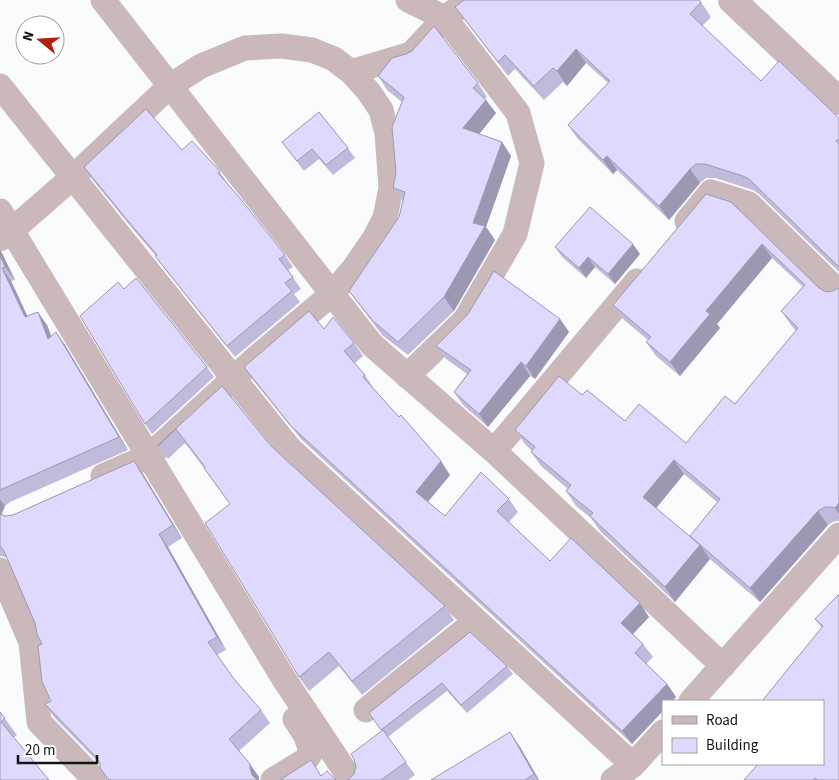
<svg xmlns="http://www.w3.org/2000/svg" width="839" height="780" font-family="'Source Sans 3',sans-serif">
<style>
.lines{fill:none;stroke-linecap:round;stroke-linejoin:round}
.minor{stroke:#cbb8ba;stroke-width:25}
.tertiary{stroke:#cbb8ba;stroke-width:28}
.wall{fill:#c0bbda;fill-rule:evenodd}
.shaded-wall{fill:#9c98b2}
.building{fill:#dfd9fe;stroke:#9c98b2}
</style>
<rect width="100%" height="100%" fill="#f9fbfc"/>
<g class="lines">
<path class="minor" d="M103,0L372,345L494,451L723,666
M351,72L411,54L445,18L469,0
M0,86L290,449L633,765
M0,211L284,679L351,780
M687,221L711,192L749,204L839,292
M0,239L11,231L73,177L170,86L201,66L245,48L281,46L312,50L334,59L351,72L369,92L381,110L387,133L391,188L385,218L374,239L354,268L332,294L257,357L149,456L103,476
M407,376L465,320L515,234L532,163L518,113L445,18L408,0
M494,451L637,281
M0,570L31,642L39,722L95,780
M691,701L839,535
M366,710L396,685L476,621
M273,780L306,760L310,754L309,745L306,736L295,719
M613,780L633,765L663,732"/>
<path class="tertiary" d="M732,0L839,101"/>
</g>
<path class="wall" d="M701,2L711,17L702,26L761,81L839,118V272L759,194L753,190L715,178H706L700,183L669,220L617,170L613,174L578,139L568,125L608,83L586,63L567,86L563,82L544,100L515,69L508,76L455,7Z
M378,76L478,83L487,97L485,99L496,113L479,134L502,142L511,156L486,227L495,240L454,311L408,355L382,335L349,291L399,217L403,201L393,188L396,173L402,102L387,90Z
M282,142L348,148L355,158L333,175L319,159L304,171Z
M182,150L217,168L228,184L285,255L293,267L288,270L301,289L294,294L300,302L235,357L164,268L156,256L136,233L92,179L84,167Z
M706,194L819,288L826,292L833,291L839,288V521H835L828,525L760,602L710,559L675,602L600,531L591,518L576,506L566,491L568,489L541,466L531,452L532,451L525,444L515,430L582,395L625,421L686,443L735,404L796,331L791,325L781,311L803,287L772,258L717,324L720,328L680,376L656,356L646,342L648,340L623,319L613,305ZM684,474L717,502L690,537L656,508Z
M555,247L640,254L615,284L595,267L586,278L562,257Z
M0,250L15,280L11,281L27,316L47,325L51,336L56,332L65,345L128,450L10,502L5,506L2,513V515L5,516L13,515L134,461L143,474L182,538L168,547L226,650L217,655L234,679L261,710L270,723L239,751L259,777V780H108L100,768V764L54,717L45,704L51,701L42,644L35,623L7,558L2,556H0Z
M124,289L207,367L214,377L152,434L145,424Z
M468,314L560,319L569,332L535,379L530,376L488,427L463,405L454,392L467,374L446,359L436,346Z
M324,329L354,343L363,356L355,363L365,375L374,389L450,475L428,502L445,516L509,499L518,512L509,522L550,561L649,617L633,634L643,644L653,657L646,664L667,684L676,697L672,701H663L632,744L301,439L253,380L244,367Z
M222,386L271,446L445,606L454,620L362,695L339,666L309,691L299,677L230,504L204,468L185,443L168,459L158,445Z
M839,596V780H744L823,764L822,628L815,619Z
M470,632L507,666L513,674L467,713L447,691L388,737L415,775L408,780H347L349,779L354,774L382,731L369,713Z
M0,712L17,735L14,737L0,780Z
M520,747L539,780H431Z"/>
<path class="shaded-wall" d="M576,49L586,63L567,86L557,71Z
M486,100L496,113L473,142L463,128Z
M502,142L511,156L486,227L495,240L454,311L444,297L473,223Z
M607,156L617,170L613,174L603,160Z
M690,169L700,183L669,220L659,206Z
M633,244L640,254L615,284L608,274Z
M762,244L772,258L717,324L720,328L680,376L670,362L706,311Z
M0,250L2,253L15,280L5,267L0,255Z
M588,257L595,267L586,278L579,268Z
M2,268L11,281L34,330L25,317Z
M38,312L47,325L57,352L48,339Z
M560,319L569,332L535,379L526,366Z
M56,332L65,345L128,450L119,437Z
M521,362L530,376L488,427L479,414Z
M674,460L684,474L653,512L643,497Z
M134,461L143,474L182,538L173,525Z
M441,461L450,475L425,505L416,492Z
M0,499L5,506L2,513L3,521L0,517Z
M839,503V514L835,508Z
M818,511L828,525L760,602L750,588Z
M159,534L168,547L226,650L217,637Z
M700,545L710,559L675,602L665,587Z
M640,603L649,617L631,636L621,623Z
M667,684L676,697L672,701H663V711L632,744L622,731Z
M510,732L520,747L539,780H538L534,774Z
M250,764L259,777V780H256L252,775L250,768Z"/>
<path class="building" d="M464,0H699L701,2L690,14L761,81L779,61L839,118V139L836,141L839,144V267L749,179L743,176L705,164H696L690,169L659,206L607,156L603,160L568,125L610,81L576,49L557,71L553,68L534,86L505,55L498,62L455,7Z
M434,26L478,83L473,88L486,100L463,128L502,142L473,223L485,226L444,297L398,342L373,321L349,291L399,217L405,192L393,188L396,173L392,127L404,97L378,76L392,58L406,54L412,51Z
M146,109L182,150L192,141L217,168L220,172L218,173L239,197L285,255L279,259L293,277L285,283L292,291L227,346L155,256L157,255L128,221L84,167Z
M319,112L348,148L326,165L312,149L297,161L282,142Z
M706,194L731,202L819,288L826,292L833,291L839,288V503L835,508L831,507H825L818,511L750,588L690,536L720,499L674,460L643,497L700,545L665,587L590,516L593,513L566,491L571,485L531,452L535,447L515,430L559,376L582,395L587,390L625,421L639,404L686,443L725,396L735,404L798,328L781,311L805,285L762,244L706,311L710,314L670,362L646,342L651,337L613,305Z
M590,207L633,244L608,274L588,257L579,268L555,247Z
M0,255L5,267L2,268L25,317L38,312L48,339L56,332L119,437L0,490Z
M494,271L560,319L526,366L521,362L479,414L454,392L471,370L436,346L468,314Z
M136,278L207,367L145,424L80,316L118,282L124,289Z
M309,311L324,329L333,317L354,343L344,351L365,375L363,377L399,417L401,415L441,461L416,492L445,516L481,472L509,499L497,511L550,561L571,538L640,603L621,623L643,644L635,653L667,684L622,731L291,426L244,367Z
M222,386L271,446L445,606L352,681L329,652L299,677L205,523L230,504L204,468L205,467L176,429L158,446V445Z
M134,461L173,525L159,534L217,637L208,642L234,679L261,710L229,739L250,764V768L252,775L257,780H259H109L100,768V763L96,757L45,704L51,701L42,682L38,646L42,644L37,634L35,623L4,551L0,546V514L5,516L13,515Z
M838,595L839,596V780H818L815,778L813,780H744L758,764H823V701H762L823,626L815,619Z
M470,632L507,666L461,705L442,683L381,730L369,713Z
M0,712L5,718L1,722L49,780H0Z
M383,730L406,762L381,780H347L349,779L354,774L356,767L354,759L351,754Z
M510,732L534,774L525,780H431Z
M311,760L321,776L327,771L336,780H280Z"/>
<rect x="662" y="700" width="162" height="65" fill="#ffffff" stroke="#a1a1a1"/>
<rect x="672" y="716" width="25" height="8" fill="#cbb8ba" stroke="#a1a1a1"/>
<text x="706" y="725" font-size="15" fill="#141515">Road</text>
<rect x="672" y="738" width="25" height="15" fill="#dfd9fe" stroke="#a1a1a1"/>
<text x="706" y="750" font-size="15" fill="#141515">Building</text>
<g transform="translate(40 40) rotate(288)"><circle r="24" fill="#ffffff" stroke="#a1a1a1"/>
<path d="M0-4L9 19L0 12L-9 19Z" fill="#af200e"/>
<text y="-8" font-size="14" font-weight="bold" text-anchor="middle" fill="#141515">N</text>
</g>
<path d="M18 755v8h79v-8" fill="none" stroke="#141515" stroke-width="2.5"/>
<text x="25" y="755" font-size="15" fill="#141515" stroke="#ffffff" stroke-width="4" paint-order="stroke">20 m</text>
</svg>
